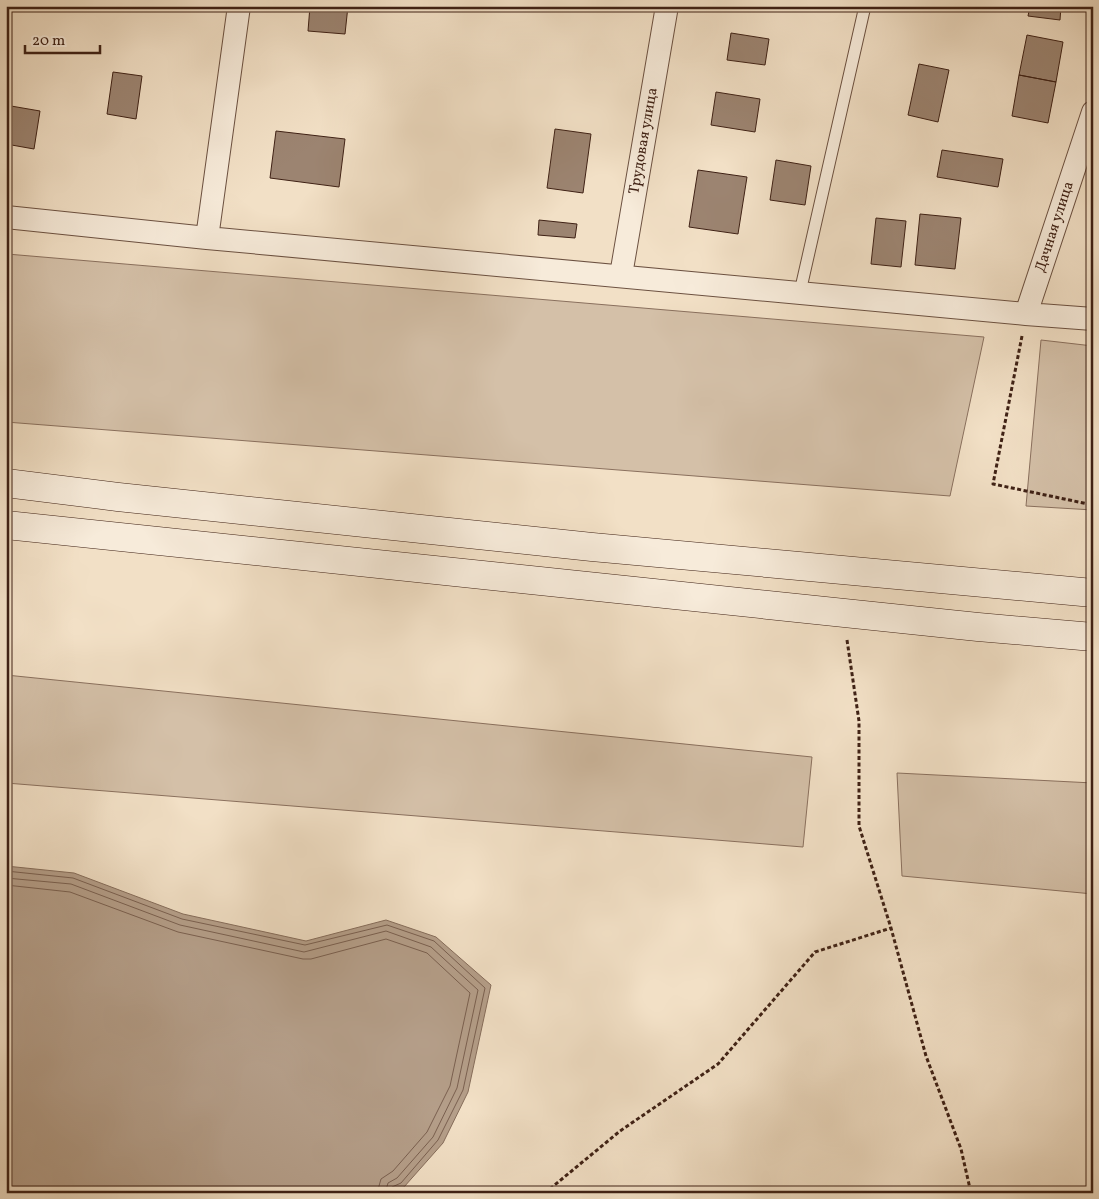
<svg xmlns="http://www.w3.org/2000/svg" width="1099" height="1199" font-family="Vollkorn,serif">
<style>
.green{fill:#d4c0a8;stroke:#8a705e}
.water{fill:#b59f8a;stroke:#866d5b}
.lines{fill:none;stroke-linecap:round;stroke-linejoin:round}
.shore{stroke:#7a6050;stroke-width:1}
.building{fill:#9c8471;stroke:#3f2115}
.service-casing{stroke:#6c5141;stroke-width:13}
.minor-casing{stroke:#6c5141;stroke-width:24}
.secondary-casing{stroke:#3f2115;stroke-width:29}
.path{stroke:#3f2115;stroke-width:3;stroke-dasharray:4 2.5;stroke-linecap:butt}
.service{stroke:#f7ebda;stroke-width:11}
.minor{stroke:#f7ebda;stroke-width:22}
.secondary{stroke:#f7ebda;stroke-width:28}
.labels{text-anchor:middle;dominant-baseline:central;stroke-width:5;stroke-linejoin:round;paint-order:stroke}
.street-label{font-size:15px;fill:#3f2115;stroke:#f7ebda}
</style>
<rect width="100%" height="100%" fill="#f2e0c6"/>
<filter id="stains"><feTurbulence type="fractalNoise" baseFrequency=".004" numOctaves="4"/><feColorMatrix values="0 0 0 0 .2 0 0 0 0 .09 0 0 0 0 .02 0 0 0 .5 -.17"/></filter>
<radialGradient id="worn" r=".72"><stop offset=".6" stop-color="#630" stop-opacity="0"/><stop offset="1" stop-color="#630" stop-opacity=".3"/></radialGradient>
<path class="green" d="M7,254L984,337L950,496L6,422Z
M1041,340L1093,346V510L1026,506Z
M6,675L812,757L803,847L6,783Z
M897,773L1093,783V894L902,876Z"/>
<path class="water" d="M6,866L74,873L183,914L306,941L386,920L436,937L491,985L468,1092L443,1143L404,1187L391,1193H6Z"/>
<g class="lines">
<path class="shore" d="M6,871L73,878L182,919L305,945L387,925L434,941L485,988L463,1090L438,1140L401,1183L392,1187L391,1193
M6,878L71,884L180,925L304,952L386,931L431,947L478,990L457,1088L433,1137L397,1178L388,1183L385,1193
M6,885L70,892L178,932L303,959H311L386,939L427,953L470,993L450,1086L427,1132L393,1171L381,1179L377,1193"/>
</g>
<path class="building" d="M310,6H348L345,34L308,31Z
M1030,6H1061L1060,20L1028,16Z
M731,33L769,39L765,65L727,60Z
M1027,35L1063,42L1056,82L1019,75Z
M919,64L949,70L938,122L908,115Z
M113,72L142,76L136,119L107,114Z
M1019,75L1056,82L1048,123L1012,116Z
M716,92L760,99L755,132L711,125Z
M11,106L40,111L34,149L6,144Z
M555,129L591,134L583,193L547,188Z
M276,131L345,139L339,187L270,178Z
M942,150L1003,159L998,187L937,177Z
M776,160L811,166L805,205L770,200Z
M698,170L747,177L738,234L689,227Z
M920,214L961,218L955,269L915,265Z
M876,218L906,221L901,267L871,264Z
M539,220L577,224L575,238L538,235Z"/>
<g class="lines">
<defs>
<path id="service" d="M800,292L865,6"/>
<path id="minor" d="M239,6L207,238L1026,314L1093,319
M6,217L207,238
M621,275L667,6
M1026,314L1093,112"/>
<path id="secondary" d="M6,483L118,497L592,547L1093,593
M6,525L978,627L1093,637"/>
</defs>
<use href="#service" class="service-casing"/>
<use href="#minor" class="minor-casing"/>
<use href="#secondary" class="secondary-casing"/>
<path class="path" d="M1022,336L993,484L1093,505
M847,640L859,721V826L891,928L926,1056L961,1149L971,1193
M545,1193L620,1131L718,1064L815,952L891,928"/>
<use href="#service" class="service"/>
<use href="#minor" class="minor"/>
<use href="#secondary" class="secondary"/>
</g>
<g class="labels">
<g class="street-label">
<text transform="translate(644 141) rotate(-80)">Трудовая улица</text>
<text transform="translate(1055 227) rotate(-72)">Дачная улица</text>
</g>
</g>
<rect width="1099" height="1199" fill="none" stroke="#f2e0c6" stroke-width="25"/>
<rect x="8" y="8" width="1084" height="1184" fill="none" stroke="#3f2115" stroke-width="2.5"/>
<rect x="12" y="12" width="1074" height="1174" fill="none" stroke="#3f2115"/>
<path d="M25 45v8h75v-8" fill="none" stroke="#3f2115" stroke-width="2.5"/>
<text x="32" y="45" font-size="15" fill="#3f2115" stroke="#f7ebda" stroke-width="4" paint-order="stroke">20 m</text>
<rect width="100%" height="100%" filter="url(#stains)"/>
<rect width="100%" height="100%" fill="url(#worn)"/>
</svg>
